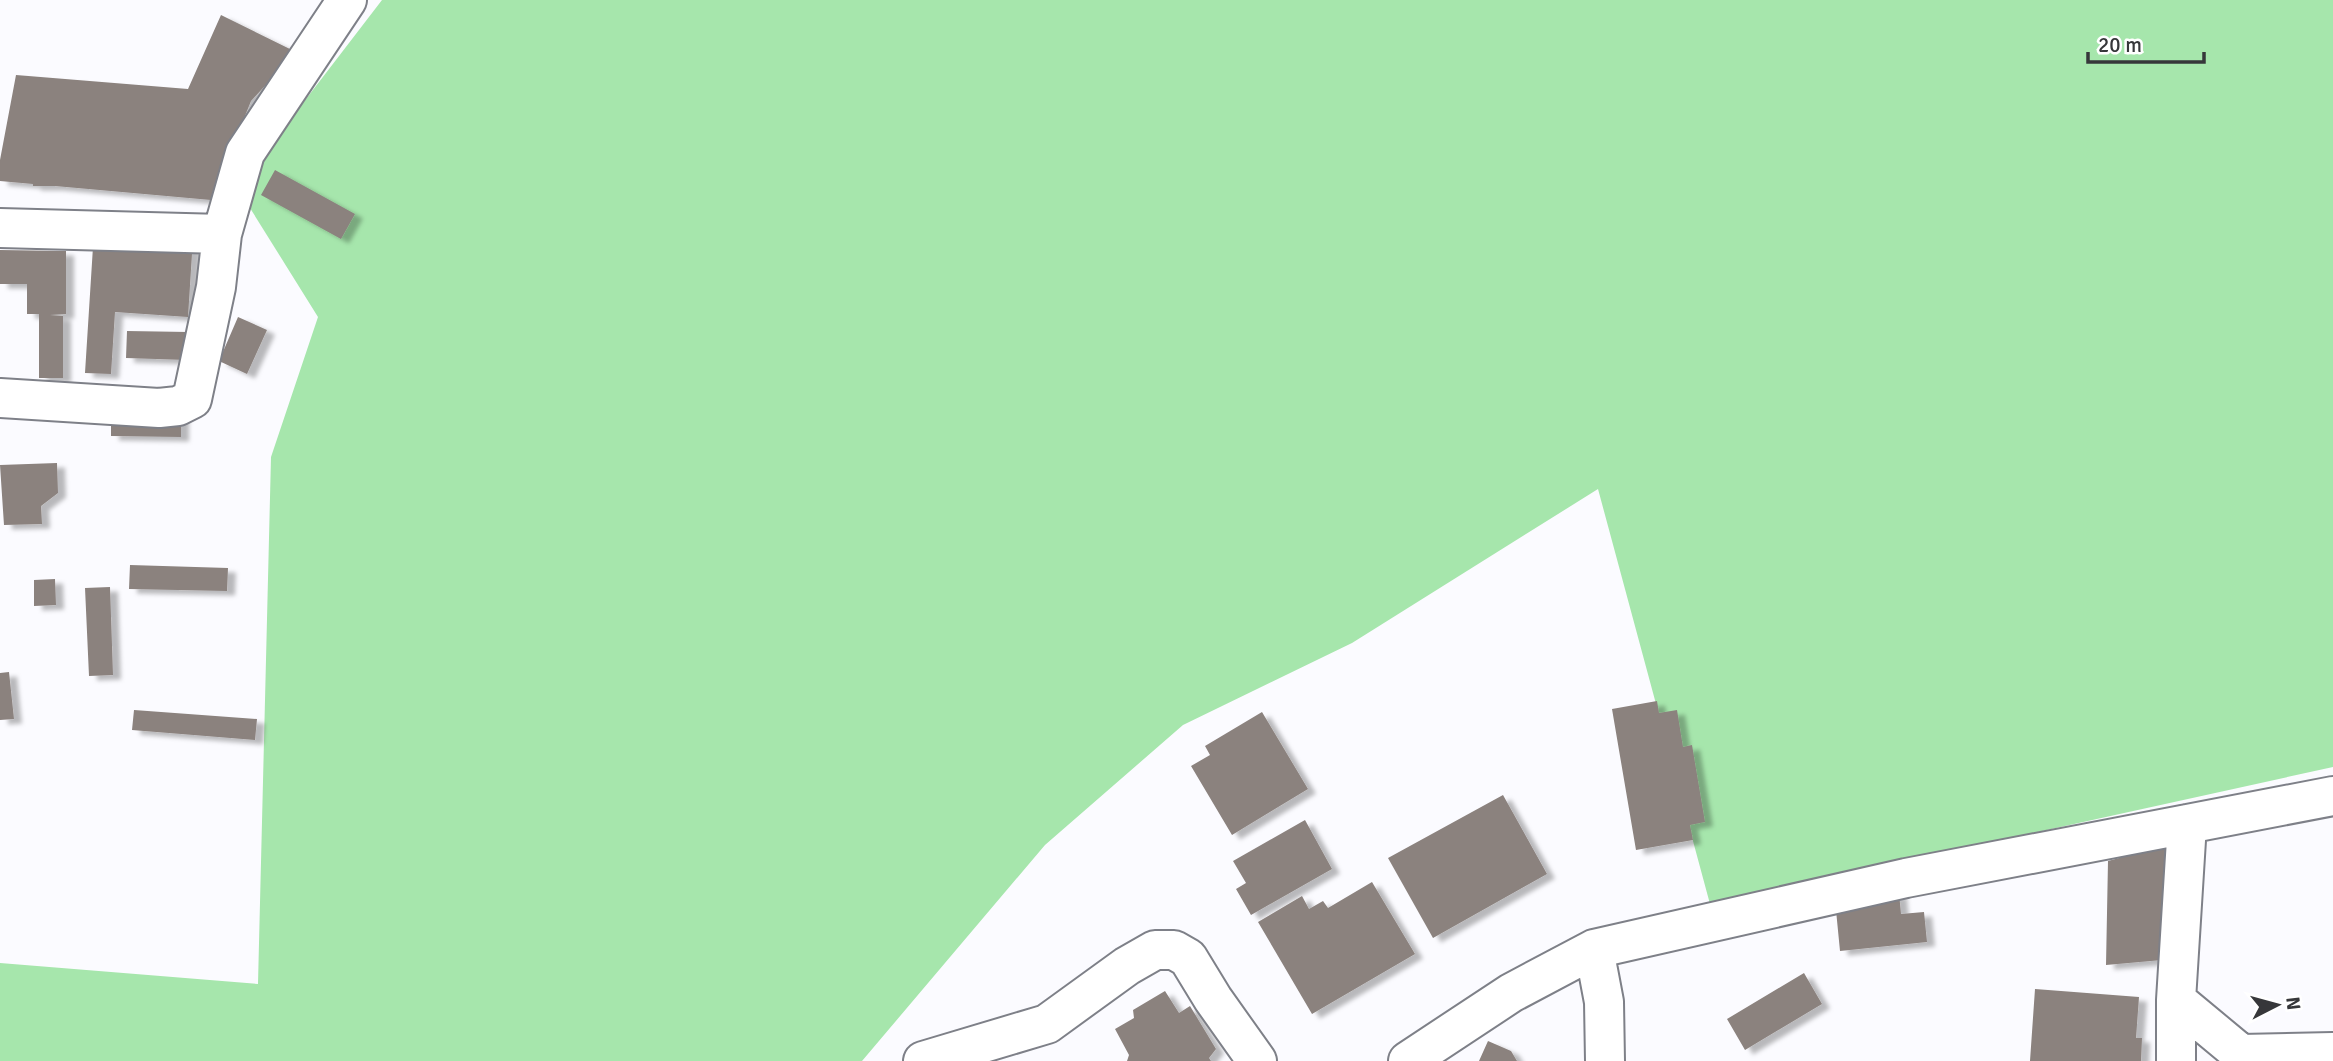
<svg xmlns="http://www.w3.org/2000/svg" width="2333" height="1061" font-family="Signika,sans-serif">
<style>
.green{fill:#a6e6ac}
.building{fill:#8b827e;filter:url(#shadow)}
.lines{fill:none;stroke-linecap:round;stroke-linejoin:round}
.minor-casing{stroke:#7e8088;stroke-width:42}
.minor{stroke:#fff;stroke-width:38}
</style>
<defs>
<filter id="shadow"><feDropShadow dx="8" dy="4.5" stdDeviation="2" flood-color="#0004"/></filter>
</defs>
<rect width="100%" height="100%" fill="#fbfbff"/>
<path class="green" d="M382,0H2333V767L1710,904L1598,489L1352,643L1183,725L1045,845L862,1061H0V963L258,984L271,457L318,317L250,208L263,155Z"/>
<path class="building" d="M221,15L296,52L251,101L211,200L55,186H33V184L0,181V160L16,75L188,89Z
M275,170L355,214L341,239L261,195Z
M94,231L193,238L188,317L115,312L111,374L85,373Z
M0,250L66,251V314L50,315L63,316V378H39V314H27V284H0Z
M238,317L267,330L247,374L219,361Z
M127,331L188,332L187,360L126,358Z
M111,414H181V437L111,436Z
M57,463L58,493L41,506L42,524L4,525L0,465Z
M130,565L228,568L227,591L129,589Z
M55,579L56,605L34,606V580Z
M110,587L113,675L89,676L85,588Z
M9,672L14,719L0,720V673Z
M1657,701L1659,713L1677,710L1683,747L1692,745L1705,822L1690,825L1693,840L1636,850L1612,709Z
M134,710L257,719L255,740L132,730Z
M1262,712L1308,789L1232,835L1191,766L1210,755L1205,746Z
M1503,795L1547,874L1433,938L1388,858Z
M1305,820L1332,869L1251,915L1236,889L1246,883L1233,861Z
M2167,845L2162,960L2106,965L2108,861Z
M1372,882L1415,954L1312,1014L1258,922L1302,896L1309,909L1323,901L1328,908Z
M1899,893L1901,914L1924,912L1927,942L1840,951L1835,900Z
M1804,973L1822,1004L1745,1050L1727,1019Z
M2035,989L2139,997L2136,1038H2142L2141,1061H2030Z
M1165,991L1179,1013L1190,1006L1216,1049L1209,1058L1211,1061H1127L1129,1055L1115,1029L1134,1018L1133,1010Z
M1488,1041L1511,1051L1517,1061H1479Z"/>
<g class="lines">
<defs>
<path id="minor" d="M0,228L222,234
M0,398L159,408L178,406L192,399L216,287L222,234L245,153L347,0
M1594,949L1604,1002L1605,1061
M2176,1000L2241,1054L2333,1052
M923,1061L1047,1024L1127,966L1155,950H1174L1188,958L1213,999L1257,1061
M1408,1061L1511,993L1594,949L1906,878L2333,796
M2176,1061V1000L2187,824"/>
</defs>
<use href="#minor" class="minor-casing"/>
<use href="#minor" class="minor"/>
</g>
<g transform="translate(2277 1005) rotate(84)" stroke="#ffffff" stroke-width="5" paint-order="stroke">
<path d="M0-5L12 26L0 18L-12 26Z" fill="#36373a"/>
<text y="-10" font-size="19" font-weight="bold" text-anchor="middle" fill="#36373a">N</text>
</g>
<path d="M2088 52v10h116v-10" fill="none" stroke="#36373a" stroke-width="3.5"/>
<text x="2098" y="52" font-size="21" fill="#36373a" stroke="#ffffff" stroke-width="5" paint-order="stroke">20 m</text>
</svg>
